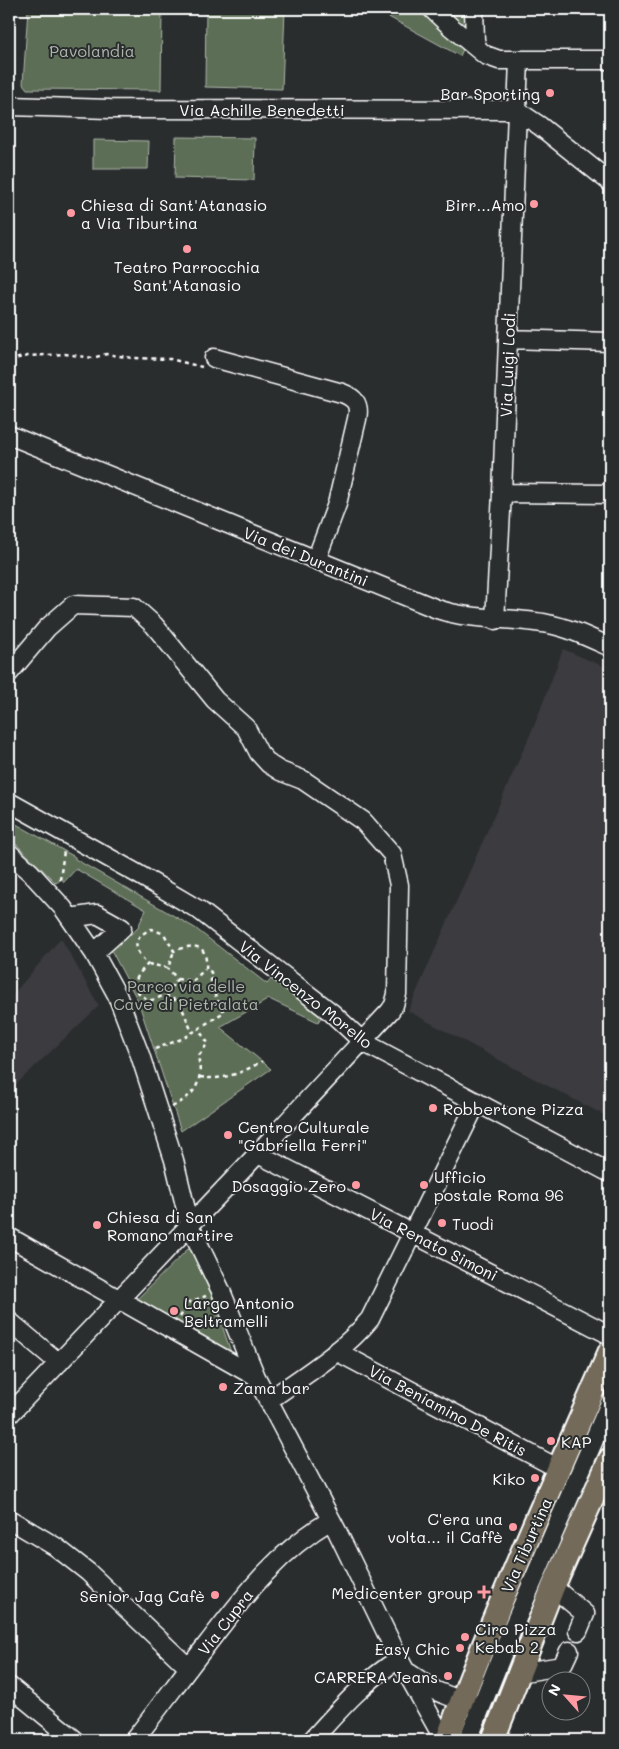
<svg xmlns="http://www.w3.org/2000/svg" width="619" height="1749" font-family="Mali,sans-serif">
<style>
.built{fill:#3b3a3f}
.green{fill:#5d6e57;stroke:#aeb6ab}
.lines{fill:none;stroke-linecap:round;stroke-linejoin:round}
.minor-casing{stroke:#fff;stroke-width:21}
.major-casing{stroke:#fff;stroke-width:26}
.path{stroke:#fff;stroke-width:2.5;stroke-dasharray:4 4;stroke-linecap:butt}
.minor{stroke:#2a2d2e;stroke-width:18}
.major{stroke:#736b5a;stroke-width:22}
.poi-dot{fill:#ff9aa2;stroke:#2a2d2e;stroke-width:2}
.labels{text-anchor:middle;dominant-baseline:central;stroke-width:4;stroke-linejoin:round;paint-order:stroke}
.park-label{font-size:16px;fill:#aeb6ab;stroke:#2a2d2e}
.poi-label{font-size:16px;fill:#fff;stroke:#2a2d2e;text-anchor:start}
.street-label{font-size:16px;fill:#fff;stroke:#2a2d2e}
</style>
<rect width="100%" height="100%" fill="#2a2d2e"/>
<filter id="ink" filterUnits="userSpaceOnUse"><feTurbulence type="fractalNoise" baseFrequency=".02" numOctaves="2"/><feDisplacementMap in="SourceGraphic" scale="10" xChannelSelector="R" yChannelSelector="G"/><feConvolveMatrix kernelMatrix="1 2 1 2 8 2 1 2 1" color-interpolation-filters="sRGB"/></filter>
<g filter="url(#ink)">
<path class="built" d="M563,649L610,669V1118L542,1083L408,1011L536,721Z
M61,938L99,1006L9,1091V999Z"/>
<path class="green" d="M28,9H162L161,90L27,89L23,84Z
M206,9H285L282,89L205,87Z
M374,9H470L471,31L460,56Z
M176,137L255,138L254,180L175,178Z
M93,140L149,141L148,169H93Z
M9,820L75,857V859L195,928L267,984L272,978L322,1016L318,1022L269,999L220,1027L271,1069L181,1131L138,1001L111,950L137,929L146,910L76,869L64,882L62,879L56,883L13,841L14,838L9,833Z
M194,1243L233,1358L133,1303Z"/>
<g class="lines">
<defs>
<path id="minor" d="M432,9L451,27L485,55L499,60H519L502,493L495,620
M474,9L475,40L477,47
M519,60H610
M9,106L110,109L516,110
M516,110L540,126L610,182
M508,339L610,342
M214,358L342,393C356,398 360,405 357,419L337,504L316,560
M9,435L437,609C473,621 511,617 548,624C570,628 590,638 610,647
M502,493L610,494
M9,673L47,628L73,605L134,607L154,625L215,700L246,728L259,753L269,764L280,771L303,780L363,821L392,854L399,885L397,994L394,1005L390,1011L249,1163L9,1415
M9,802L136,873L199,910L332,1013L363,1042L610,1173
M9,853L31,873L63,908L94,953L117,995L140,1055L174,1160L190,1226L221,1291L256,1377L337,1531L399,1659L444,1740
M70,918L97,914L122,928L94,953
M258,1154L610,1335
M9,1237L256,1377
M9,1321L59,1363
M336,1351L559,1469
M268,1401C303,1376 343,1352 370,1319L477,1102
M9,1519L56,1547L88,1572L189,1668
M553,1587L585,1614L578,1631
M409,1673L436,1691L472,1705
M518,1673L562,1666L569,1651
M9,1686L75,1740
M134,1740C159,1708 183,1675 208,1643C245,1595 277,1552 331,1520
M312,1740C339,1710 364,1681 399,1659
M468,1740L511,1632L610,1403"/>
<path id="major" d="M447,1740C495,1608 554,1480 610,1351
M493,1740L553,1587L610,1459"/>
</defs>
<use href="#minor" class="minor-casing"/>
<use href="#major" class="major-casing"/>
<path class="path" d="M9,360L28,356L65,354L93,358L106,354L133,358L170,359L202,367
M9,821L11,837
M60,880L64,851
M148,964L168,968L174,951
M177,979L193,981L205,969
M166,995L177,979L168,968
M155,1049L184,1038L224,1012L211,987V972L206,969C208,943 194,943 174,951L164,934L152,929C131,937 133,951 148,964C140,972 129,984 140,994C143,997 147,999 150,1000C156,1000 161,996 166,995L180,1003L192,1032
M200,1077C222,1081 243,1073 262,1061
M172,1107C195,1095 204,1082 198,1057L208,1043L198,1029
M180,1317L189,1302L206,1296"/>
<use href="#minor" class="minor"/>
<use href="#major" class="major"/>
</g>
</g>
<g class="poi-dot">
<circle cx="550" cy="93" r="5"/>
<circle cx="534" cy="204" r="5"/>
<circle cx="71" cy="213" r="5"/>
<circle cx="187" cy="249" r="5"/>
<circle cx="433" cy="1108" r="5"/>
<circle cx="228" cy="1135" r="5"/>
<circle cx="356" cy="1185" r="5"/>
<circle cx="424" cy="1185" r="5"/>
<circle cx="442" cy="1223" r="5"/>
<circle cx="97" cy="1225" r="5"/>
<circle cx="174" cy="1311" r="5"/>
<circle cx="223" cy="1387" r="5"/>
<circle cx="551" cy="1441" r="5"/>
<circle cx="535" cy="1478" r="5"/>
<circle cx="513" cy="1527" r="5"/>
<path d="M481.5 1584.5h5v5h5v5h-5v5h-5v-5h-5v-5h5z"/>
<circle cx="215" cy="1595" r="5"/>
<circle cx="465" cy="1637" r="5"/>
<circle cx="460" cy="1648" r="5"/>
<circle cx="448" cy="1676" r="5"/>
</g>
<g class="labels">
<g class="park-label">
<text x="92" y="50">Pavolandia</text>
<text x="186" y="985">Parco via delle<tspan x="186" dy="18">Cave di Pietralata</tspan></text>
</g>
<g class="poi-label">
<text x="540" y="93" text-anchor="end">Bar Sporting</text>
<text x="81" y="204">Chiesa di Sant'Atanasio<tspan x="81" dy="18">a Via Tiburtina</tspan></text>
<text x="524" y="204" text-anchor="end">Birr...Amo</text>
<text x="187" y="266" text-anchor="middle">Teatro Parrocchia<tspan x="187" dy="18">Sant'Atanasio</tspan></text>
<text x="443" y="1108">Robbertone Pizza</text>
<text x="238" y="1126">Centro Culturale<tspan x="238" dy="18">"Gabriella Ferri"</tspan></text>
<text x="434" y="1176">Ufficio<tspan x="434" dy="18">postale Roma 96</tspan></text>
<text x="346" y="1185" text-anchor="end">Dosaggio Zero</text>
<text x="107" y="1216">Chiesa di San<tspan x="107" dy="18">Romano martire</tspan></text>
<text x="452" y="1223">Tuodì</text>
<text x="184" y="1302">Largo Antonio<tspan x="184" dy="18">Beltramelli</tspan></text>
<text x="233" y="1387">Zama bar</text>
<text x="561" y="1441">KAP</text>
<text x="525" y="1478" text-anchor="end">Kiko</text>
<text x="503" y="1518" text-anchor="end">C'era una<tspan x="503" dy="18">volta... il Caffè</tspan></text>
<text x="473" y="1592" text-anchor="end">Medicenter group</text>
<text x="205" y="1595" text-anchor="end">Senior Jag Cafè</text>
<text x="475" y="1628">Ciro Pizza<tspan x="475" dy="18">Kebab 2</tspan></text>
<text x="450" y="1648" text-anchor="end">Easy Chic</text>
<text x="438" y="1676" text-anchor="end">CARRERA Jeans</text>
</g>
<g class="street-label">
<text x="262" y="109">Via Achille Benedetti</text>
<text transform="translate(507 365) rotate(-88)">Via Luigi Lodi</text>
<text transform="translate(306 556) rotate(22)">Via dei Durantini</text>
<text transform="translate(306 994) rotate(38)">Via Vincenzo Morello</text>
<text transform="translate(434 1244) rotate(27)">Via Renato Simoni</text>
<text transform="translate(448 1410) rotate(28)">Via Beniamino De Ritis</text>
<text transform="translate(526 1545) rotate(-66)">Via Tiburtina</text>
<text transform="translate(225 1622) rotate(-52)">Via Cupra</text>
</g>
</g>
<rect width="619" height="1749" fill="none" stroke="#2a2d2e" stroke-width="30"/>
<rect x="15" y="15" width="589" height="1719" fill="none" stroke="#fff" stroke-width="2" filter="url(#ink)"/>
<g transform="translate(566 1696) rotate(297)"><circle r="24" fill="#2a2d2e" stroke="#7f8182"/>
<path d="M0-4L9 19L0 12L-9 19Z" fill="#ff9aa2"/>
<text y="-8" font-size="14" font-weight="bold" text-anchor="middle" fill="#ffffff">N</text>
</g>
</svg>
